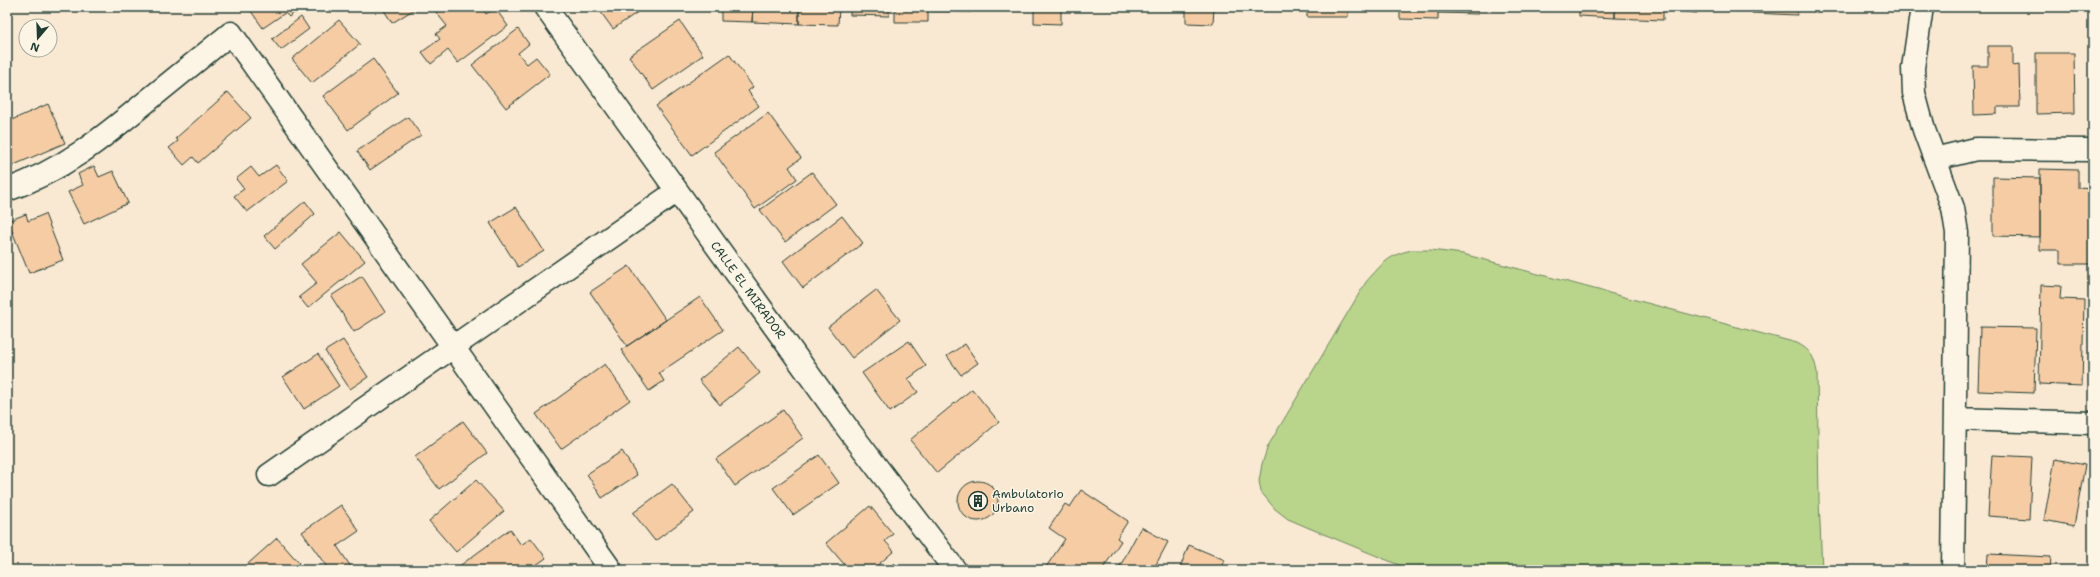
<svg xmlns="http://www.w3.org/2000/svg" width="2100" height="577" font-family="'Shantell Sans',sans-serif">
<style>
.green{fill:#b9d48b;stroke:#6c8860}
.building{fill:#f6cca5;stroke:#1f3d34}
.lines{fill:none;stroke-linecap:round;stroke-linejoin:round}
.street-casing{stroke:#1f3d34;stroke-width:25}
.street{stroke:#fcf5e5;stroke-width:22}
.labels{text-anchor:middle;dominant-baseline:central;stroke-width:3;stroke-linejoin:round;paint-order:stroke}
.street-label{font-size:12px;fill:#1f3d34;stroke:#fcf5e5}
.poi-label{font-size:12px;fill:#1f3d34;stroke:#fcf5e5;text-anchor:start}
</style>
<rect width="100%" height="100%" fill="#fae9d2"/>
<filter id="ink" filterUnits="userSpaceOnUse"><feTurbulence type="fractalNoise" baseFrequency=".025" numOctaves="2"/><feDisplacementMap in="SourceGraphic" scale="8" xChannelSelector="R" yChannelSelector="G"/><feConvolveMatrix kernelMatrix="1 2 1 2 8 2 1 2 1" color-interpolation-filters="sRGB"/></filter>
<g filter="url(#ink)">
<path class="green" d="M1412,250H1431L1463,254L1797,343C1811,350 1814,357 1817,372L1819,499L1822,570H1411L1309,528L1288,519L1275,509L1261,492L1259,481L1262,464L1268,446L1366,282C1382,264 1388,255 1412,250Z"/>
<path class="building" d="M248,7H301L289,17L285,13L263,28Z
M382,7H418L392,23Z
M441,7H481L486,14L495,8L508,26L458,63L448,50L431,64L422,52L440,39L436,34L447,26L435,11Z
M597,7H645L613,29Z
M710,7H753L752,22L721,21V8Z
M753,7H799V24L752,22Z
M799,7H839L838,25L799,24Z
M850,7H889V16L850,15Z
M895,7H928V22H895Z
M933,7H971V12L933,11Z
M983,7H1021V9L983,8Z
M1034,7H1061V24L1034,23Z
M1123,7H1167V10L1123,9Z
M1167,7H1214L1213,24L1186,23V11L1167,10Z
M1307,7H1348V17H1307Z
M1400,7H1438V20L1400,19Z
M1438,7H1478V14L1438,13Z
M1491,7H1526V10L1491,9Z
M1579,7H1615V18L1579,16Z
M1615,7H1663V20L1615,18Z
M1673,7H1697V13L1673,11Z
M1752,7H1798L1797,15L1752,13Z
M301,17L309,29L281,50L272,39Z
M339,20L360,44L312,83L292,59Z
M680,21L703,55L653,90L629,56Z
M518,29L529,44L518,53L527,64L536,57L550,74L506,108L472,65Z
M1988,46H2013V66L2019,65L2020,107H1997V114L1974,115L1973,66H1988Z
M2036,53H2074L2075,113L2036,114Z
M729,54L753,87L748,91L759,106L692,155L656,106Z
M373,59L398,93L348,130L323,96Z
M228,92L251,118L198,163L193,157L184,165L169,148L178,141L176,138Z
M48,104L65,143L7,168V122Z
M768,113L801,158L789,167L797,179L755,209L714,152Z
M408,117L421,135L370,170L357,151Z
M276,165L288,181L247,212L234,196L244,189L236,179L251,167L259,177Z
M94,166L99,177L113,171L128,203L84,224L68,192L83,185L78,174Z
M2040,169L2078,170V188L2093,189V264H2060V250H2040Z
M812,172L836,204L785,242L760,210Z
M1993,177L2040,178V237L1993,236Z
M305,201L315,214L275,249L264,236Z
M516,207L544,251L518,267L490,223Z
M26,214L28,221L45,214L63,260L29,273L8,221Z
M842,216L863,243L803,288L783,261Z
M341,232L365,261L308,308L299,297L317,283L301,264Z
M629,266L666,320L627,346L590,292Z
M362,276L385,312L354,332L331,296Z
M2041,285L2061,286L2060,299L2084,300L2082,386L2039,384Z
M876,290L900,320L852,358L828,327Z
M700,297L723,330L659,373L664,381L649,391L621,350Z
M1980,327L2036,328L2034,393L1978,391Z
M343,340L368,377L350,389L325,351Z
M909,341L926,366L908,379L918,392L890,412L862,373Z
M965,344L978,363L961,375L947,356Z
M739,347L760,373L720,405L699,380Z
M318,354L339,386L304,409L283,377Z
M605,364L630,400L561,449L536,414Z
M972,389L999,422L937,473L910,440Z
M783,410L803,438L735,486L716,459Z
M463,421L487,453L439,489L415,457Z
M622,451L637,475L602,498L587,474Z
M819,455L839,483L793,515L773,488Z
M1992,455L2032,457L2029,519L1988,516Z
M2055,459L2085,465L2074,526L2044,520Z
M476,480L504,511L456,552L429,521Z
M958 501a20 20 0 1 1 40 0a20 20 0 1 1-40 0Z
M672,484L694,512L655,541L633,513Z
M1081,490L1128,521L1117,538L1121,541L1102,570H1044L1065,539L1049,528L1065,504L1070,507Z
M341,505L359,531L337,546L351,567L346,570H329L302,532Z
M870,506L893,534L885,541L894,551L872,570H849L826,543Z
M1141,527L1168,542L1153,570H1118Z
M510,529L521,545L531,538L546,558L529,570H460L458,567Z
M277,538L299,563L291,570H241Z
M1189,545L1225,560L1221,570H1179Z
M1988,554L2051,557L2050,570H1987Z
M894,563L901,570H887Z"/>
<g class="lines">
<defs>
<path id="street" d="M545,7L848,429L955,570
M1922,7L1913,68L1914,93L1924,130L1953,208L1957,233L1953,570
M1935,159L1976,149L2093,150
M7,190C63,170 100,140 146,102C174,79 203,56 231,33L611,570
M1955,419L2093,423
M269,475L677,191"/>
</defs>
<use href="#street" class="street-casing"/>
<use href="#street" class="street"/>
</g>
</g>
<defs>
<symbol id="building-ring" viewBox="-11 -11 22 22"><circle r="9.5" fill="#fcf5e5" stroke="#1f3d34" stroke-width="1.5"/><path d="M-4-6H4V6H1V3H-1V6H-4ZM-2.5-4.3h1.7v1.8h-1.7ZM.8-4.3h1.7v1.8H.8ZM-2.5-1h1.7V.8h-1.7ZM.8-1h1.7V.8H.8Z" fill="#1f3d34"/></symbol>
</defs>
<g fill-rule="evenodd">
<use href="#building-ring" x="967" y="490" width="22" height="22"/>
</g>
<g class="labels">
<g class="street-label">
<text transform="translate(748 290) rotate(54)">CALLE EL MIRADOR</text>
</g>
<g class="poi-label">
<text x="992" y="494">Ambulatorio<tspan x="992" dy="14">Urbano</tspan></text>
</g>
</g>
<rect width="2100" height="577" fill="none" stroke="#fcf5e5" stroke-width="24"/>
<rect x="12" y="12" width="2076" height="553" fill="none" stroke="#1f3d34" stroke-width="1.5" filter="url(#ink)"/>
<g transform="translate(38 38) rotate(199)"><circle r="19" fill="#fcf5e5" stroke="#a4ab9e"/>
<path d="M0-3L7 15L0 10L-7 15Z" fill="#1f3d34"/>
<text y="-6" font-size="11" font-weight="bold" text-anchor="middle" fill="#1f3d34">N</text>
</g>
</svg>
